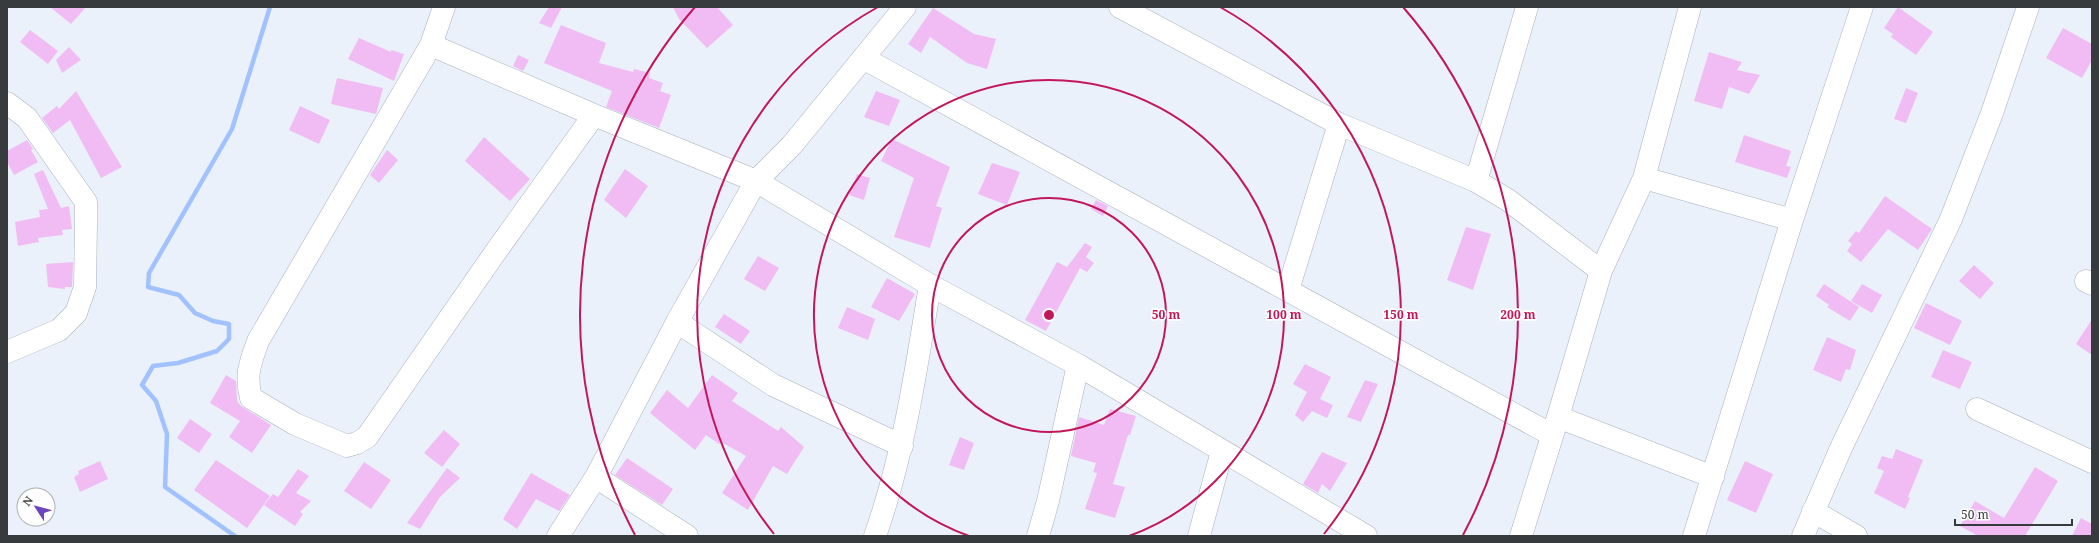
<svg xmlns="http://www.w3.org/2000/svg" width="2099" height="543" font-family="'Noto Serif',serif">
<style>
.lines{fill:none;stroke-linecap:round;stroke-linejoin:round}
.stream{stroke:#a2c2ff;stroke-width:4.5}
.building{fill:#f1bcf3}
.minor-casing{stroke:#aab1ba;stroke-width:23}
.minor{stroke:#fff;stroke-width:22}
.ring{fill:none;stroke:#c2185b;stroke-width:2}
.centre{fill:#c2185b;stroke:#fefefe;stroke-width:2}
.ring-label{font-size:12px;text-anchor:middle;font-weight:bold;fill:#c2185b;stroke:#fefefe;stroke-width:3.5;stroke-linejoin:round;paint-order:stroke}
</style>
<rect width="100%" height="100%" fill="#eaf1fb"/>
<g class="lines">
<path class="stream" d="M235,536L165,487L167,434L156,401L142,385L153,366L178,363L217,351L229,339V324L213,321L195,313L179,295L148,287L149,273L232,129L270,7"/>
</g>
<path class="building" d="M50,7H86L71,24Z
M549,7H562L551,28L539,23Z
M673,7H717L733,25L707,48L679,19Z
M1898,7L1933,32L1916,55L1891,37L1893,34L1884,28Z
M933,8L974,34L996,39L987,69L967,63L930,37L921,53L908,44Z
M561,25L606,43L599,63L633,72L634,69L650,73L649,78L663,83L660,91L671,95L659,128L606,107L612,91L544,63Z
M2063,28L2092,44V60L2082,78L2046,58Z
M30,30L58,51L48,64L20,42Z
M359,38L391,52V50L404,54L394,81L348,59Z
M69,47L81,60L62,73L56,60Z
M1709,52L1742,62L1737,70L1760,75L1749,94L1729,87L1722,109L1694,101Z
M518,55L529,60L523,71L513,66Z
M337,78L383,88L376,114L331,104Z
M1906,88L1918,93L1906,123L1894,119Z
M76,91L122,167L101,178L70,120L53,133L42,118L57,106L59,109Z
M876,91L900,100L889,126L864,117Z
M300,106L330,120L319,144L289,130Z
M1744,135L1791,151L1786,166L1791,167L1787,178L1735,162Z
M484,137L530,179L510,201L465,161Z
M892,139L950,167L936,206L942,208L930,248L894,237L914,178L881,161Z
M27,140L33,149L31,150L38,162L14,175L7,162V151Z
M387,150L398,160L379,183L370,175Z
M992,163L1020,172L1007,205L978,194Z
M625,169L648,186L626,218L604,200Z
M43,170L61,208L69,206L72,229L62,230L63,235L38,238L39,242L18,246L15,222L40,217L39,210L48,209L34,174Z
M857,174L870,178L864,200L849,195Z
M1885,196L1932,229L1918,250L1888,229L1861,262L1847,251L1852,244L1848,241L1856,231L1859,233Z
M1096,200L1108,206L1103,216L1091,209Z
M1466,227L1491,234L1473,290L1447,280Z
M1085,243L1092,247L1086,257L1094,263L1087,272L1080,268L1046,331L1025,320L1057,262L1067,267Z
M758,256L779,268L765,291L744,279Z
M73,262L72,287H65V289L48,287L46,264Z
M1974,265L1994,283L1980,299L1959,281Z
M887,278L915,294L899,321L871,307Z
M1824,284L1859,307L1850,321L1827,307L1829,305L1816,296Z
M1862,284L1882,295L1872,313L1851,301Z
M1926,303L1962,321L1950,345L1914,328Z
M847,307L875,319L868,340L838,328Z
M724,314L750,331L741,344L715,327Z
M2092,319V355L2076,344Z
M1827,337L1856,350L1850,370L1846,369L1841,382L1813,370Z
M1943,350L1972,362L1960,389L1931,377Z
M1305,364L1331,377L1320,399L1333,405L1327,418L1312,411L1303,422L1295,415L1307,392L1293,384Z
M226,375L236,381L237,401L241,406L271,425L252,453L229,437L240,421L210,403Z
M712,375L738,393L732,401L778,431L781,427L804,447L787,474L773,466L748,510L722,493L746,456L721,442L719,444L706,435L695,450L650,413L667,390L688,408Z
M1365,380L1378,384L1361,422L1347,417Z
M1110,409L1136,416L1130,435H1128L1113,484L1125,487L1115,518L1085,509L1097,473L1093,472L1096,463L1071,456L1079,417L1104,425Z
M190,419L212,434L199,453L177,438Z
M444,430L460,444L442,467L424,453Z
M960,437L974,443L964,470L949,465Z
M1896,449L1923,460L1908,497L1910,498L1905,509L1874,493L1884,471L1877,468L1882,456L1892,459Z
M1322,452L1347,463L1330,491L1322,484L1318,493L1303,484Z
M627,458L673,489L662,505L615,475Z
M216,460L270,496L247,528L194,490Z
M100,461L108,479L80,492L74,477L79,474L78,471Z
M1745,461L1773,474L1756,513L1727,500Z
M364,462L391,480L371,509L344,491Z
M2035,467L2058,481L2025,536H1978L1960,526L1975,501L2004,518Z
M447,468L460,478L440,497L420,529L407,523Z
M298,469L309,476L296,493L311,501L300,512L303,514L295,526L264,505L273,494L278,497Z
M531,473L570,495L559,511L536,499L517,529L503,519Z
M2081,518L2092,524V536H2072Z"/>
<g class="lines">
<defs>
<path id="minor" d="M444,7L431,45L258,341C250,364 245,374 251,398L295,424L347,446L357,443L367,437L497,250L594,115
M1120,7L1339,124L1476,181L1508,200L1601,271
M431,45L594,115L756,181L930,285L1078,365L1366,536
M863,58L1552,435
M7,103L27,118L86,202V224L85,287L76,313L59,330L7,352
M1644,178L1792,220
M1476,181L1527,7
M2086,281L2092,284
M1288,290L1339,124
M677,322L773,385L902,446
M1977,409L2092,462
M1558,417L1713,477
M596,477L687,536
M1813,511L1856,536
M558,536L596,477L677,322L756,181L792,145L905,7
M875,536C904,454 916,370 930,285
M1038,536L1048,501L1078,365
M1199,536L1222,451
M1521,536L1558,417L1601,271L1644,178L1690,7
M1694,536L1792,220L1862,7
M1803,536L1841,448L1951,219L1992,113L2028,7"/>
</defs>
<use href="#minor" class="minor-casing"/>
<use href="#minor" class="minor"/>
</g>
<g class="ring">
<circle cx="1049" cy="315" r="117"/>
<path d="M969 536A235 235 0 1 1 1129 536"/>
<path d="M774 534A352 352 0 0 1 878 7M1220 7A352 352 0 0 1 1324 534"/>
<path d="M635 535A469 469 0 0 1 695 7M1403 7A469 469 0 0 1 1463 535"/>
</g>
<circle cx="1049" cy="315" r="6" class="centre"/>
<g class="ring-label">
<text x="1166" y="319">50 m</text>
<text x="1284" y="319">100 m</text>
<text x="1401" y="319">150 m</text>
<text x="1518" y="319">200 m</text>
</g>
<rect width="2099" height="543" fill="none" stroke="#383b3e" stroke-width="16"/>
<g transform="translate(36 507) rotate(306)"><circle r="19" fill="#fefefe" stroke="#afb0b1"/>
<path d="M0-3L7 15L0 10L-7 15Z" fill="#6c44bc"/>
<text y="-6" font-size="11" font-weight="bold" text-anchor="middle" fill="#383b3e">N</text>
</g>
<path d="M1955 519v6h117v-6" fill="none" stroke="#383b3e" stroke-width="2"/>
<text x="1961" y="519" font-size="12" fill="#383b3e" stroke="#fefefe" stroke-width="3" paint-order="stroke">50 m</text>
</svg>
